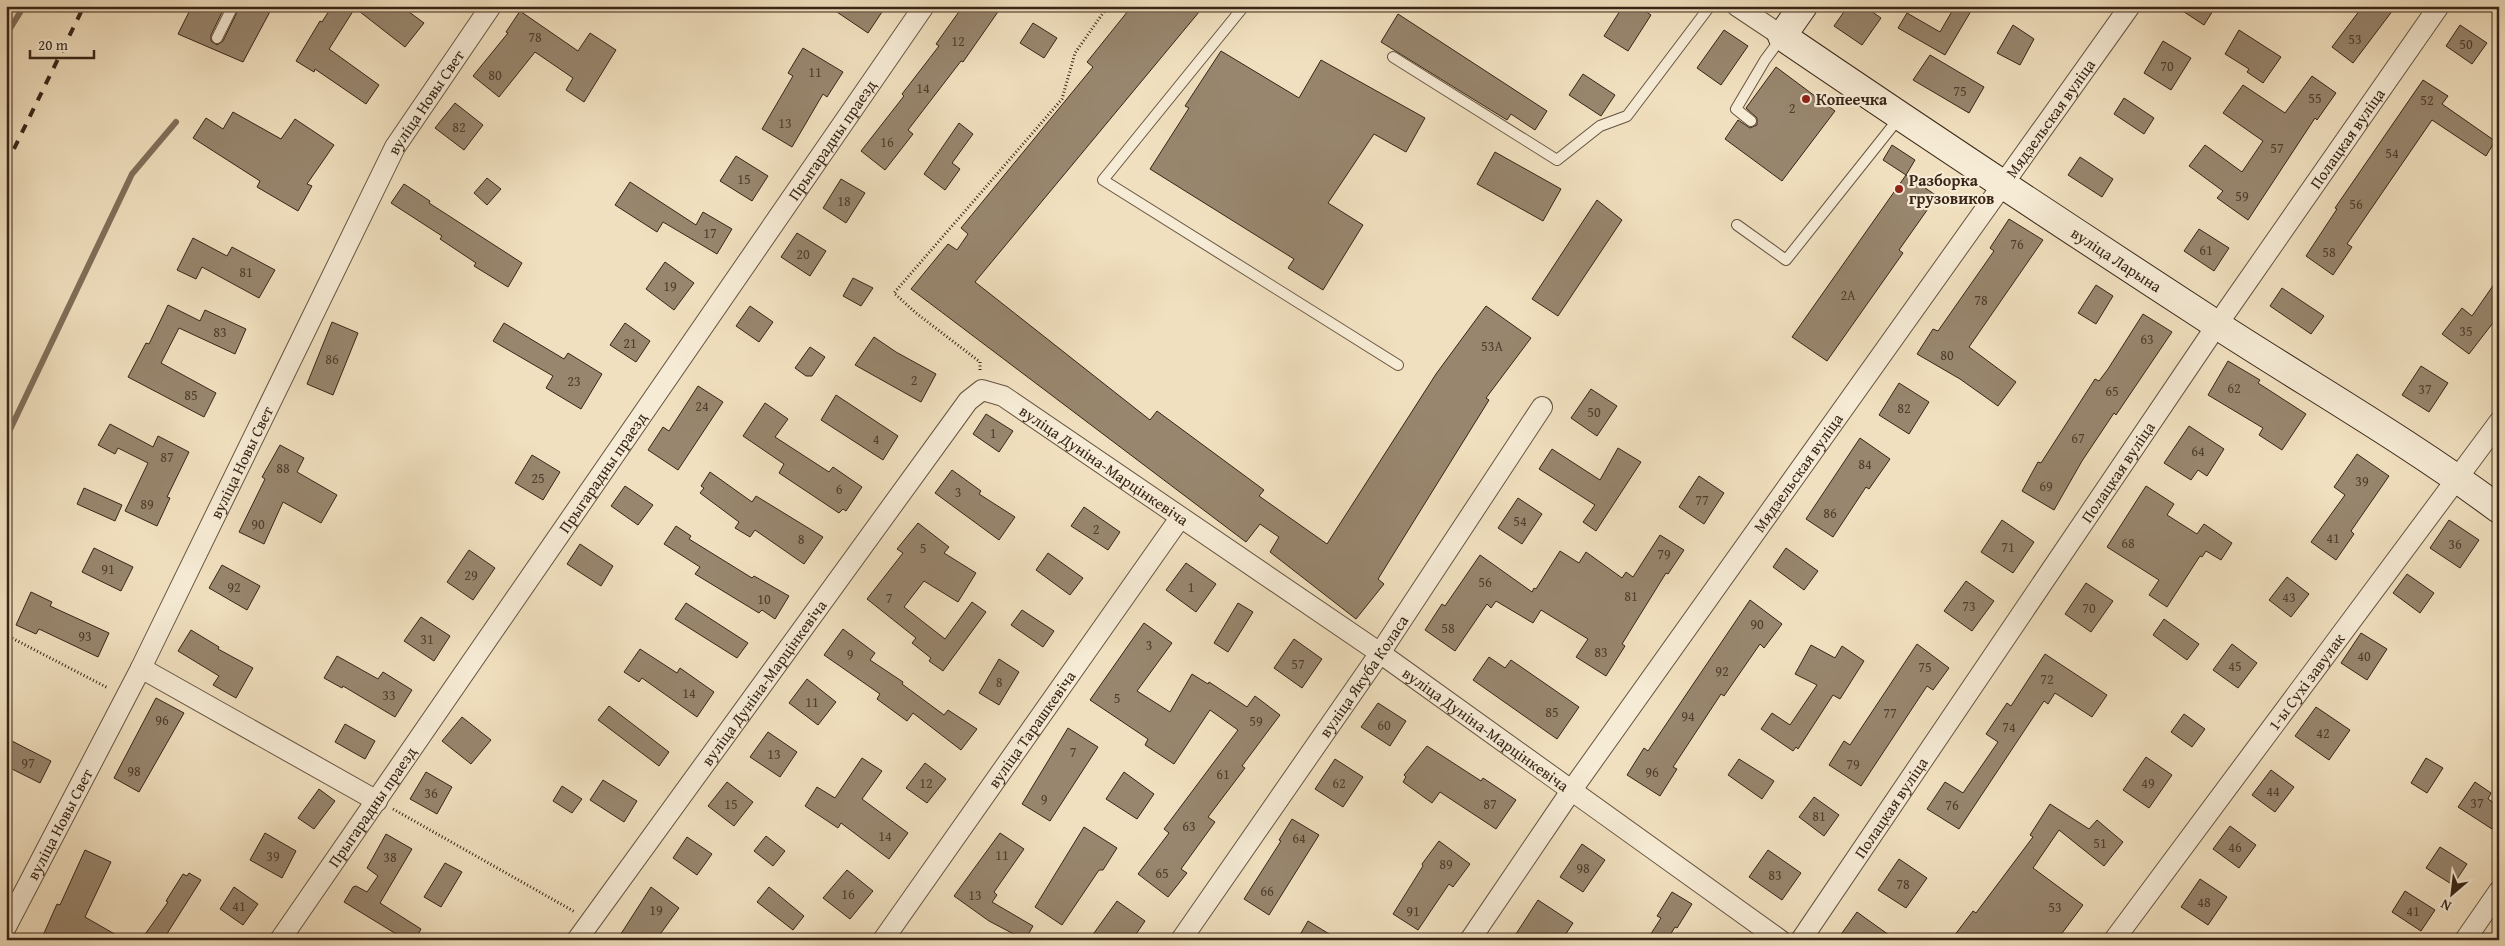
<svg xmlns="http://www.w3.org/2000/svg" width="2505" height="946" font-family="'Gentium Book Plus',serif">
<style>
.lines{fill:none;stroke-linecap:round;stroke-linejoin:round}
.stream{stroke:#816f5a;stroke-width:6}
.building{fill:#98866e;stroke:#382517}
.lane-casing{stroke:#665441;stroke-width:12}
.street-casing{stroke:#665441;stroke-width:22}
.secondary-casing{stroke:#382517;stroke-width:30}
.path{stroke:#382517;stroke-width:3;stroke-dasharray:1 2.5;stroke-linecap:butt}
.lane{stroke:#f6ebd5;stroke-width:10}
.street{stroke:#f6ebd5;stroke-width:20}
.secondary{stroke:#f6ebd5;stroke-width:28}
.rail{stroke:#382517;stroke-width:4;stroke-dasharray:9 9;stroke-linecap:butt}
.poi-dot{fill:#8f2418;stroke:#f6ebd5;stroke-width:2}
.labels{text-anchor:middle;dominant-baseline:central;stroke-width:4.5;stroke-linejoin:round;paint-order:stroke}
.number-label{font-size:14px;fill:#503d2d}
.poi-label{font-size:16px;font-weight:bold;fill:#382517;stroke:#f6ebd5;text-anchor:start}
.street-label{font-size:16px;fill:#382517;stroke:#f6ebd5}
</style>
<rect width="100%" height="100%" fill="#f1e0bf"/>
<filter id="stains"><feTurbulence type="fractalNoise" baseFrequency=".004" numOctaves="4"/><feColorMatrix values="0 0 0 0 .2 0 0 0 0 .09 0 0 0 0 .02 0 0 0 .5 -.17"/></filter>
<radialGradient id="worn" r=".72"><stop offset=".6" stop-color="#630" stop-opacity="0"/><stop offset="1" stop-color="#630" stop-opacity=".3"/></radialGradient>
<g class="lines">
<path class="stream" d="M6,35L24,6
M6,438L132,174L176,122"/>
</g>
<path class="building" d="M192,6H225L211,35V41L217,45L223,41L240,6H273L243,62L178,34Z
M332,6H401L424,23L405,47L355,8L329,49L379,85L366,104L315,69L314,72L296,61L320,21L322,22Z
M828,6H886L868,33Z
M963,6H1002L963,62L961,61L908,130L913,134L885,170L861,151L904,96L902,94L939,46L936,44Z
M1132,6H1204L975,282L1150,420L1157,411L1264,490L1259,496L1327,544L1436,374L1486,306L1531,338L1486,398L1489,400L1378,579L1384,584L1356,619L1270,552L1279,537L1260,524L1246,542L911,289L948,244L957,250L968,234L961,228L1093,67L1087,62Z
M1623,6H1638L1651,15L1628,51L1604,36Z
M1848,6H1864L1881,18L1862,45L1834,26Z
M1955,6H1974L1945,55L1898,28L1907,13L1940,32Z
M2175,6H2216L2204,25Z
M2363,6H2396L2353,63L2332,47Z
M520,11L578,51L590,33L616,50L584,102L566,90L573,78L535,52L499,97L473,76L508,33L506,32Z
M1398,14L1547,111L1535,130L1511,114L1507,120L1381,42Z
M1033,23L1057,38L1044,58L1020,43Z
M2013,25L2034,39L2020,65L1997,53Z
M2460,25L2487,43L2472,64L2446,46Z
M1724,30L1748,46L1721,85L1697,68Z
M2239,30L2281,57L2263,83L2247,72L2249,69L2225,54Z
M2163,41L2191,58L2171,90L2144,73Z
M803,48L843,72L827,97L823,94L792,147L762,129L793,76L788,73Z
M1221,51L1299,98L1321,60L1425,118L1406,152L1374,134L1328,203L1363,225L1323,290L1288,268L1294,259L1150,169L1189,108L1185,106Z
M1930,55L1984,87L1969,113L1913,80Z
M1776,67L1835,111L1782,181L1725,139L1738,120L1750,128L1757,125V118L1746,108Z
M1583,74L1615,95L1601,116L1569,95Z
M2312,76L2336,93L2317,120L2315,118L2248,220L2217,198L2223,191L2189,166L2205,145L2242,172L2263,141L2223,113L2243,85L2285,113Z
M2423,80L2448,96L2442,104L2495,141L2486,156L2432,120L2347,244L2352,247L2333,275L2306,256L2337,209L2335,208Z
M2124,98L2154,118L2144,134L2114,114Z
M455,103L483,125L464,150L435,128Z
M233,112L281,139L295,119L334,145L307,184L312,186L298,211L257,187L260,181L193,138L206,118L223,129Z
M959,123L973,134L952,163L960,169L945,190L924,174Z
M1892,145L1915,160L1906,175L1883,160Z
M1495,152L1561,189L1543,221L1477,184Z
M736,156L768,176L752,201L720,181Z
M2080,157L2113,179L2102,197L2068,175Z
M1906,175L1937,196L1899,250L1903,253L1827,361L1792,337Z
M487,178L501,189L487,205L474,193Z
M841,179L865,193L846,223L823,208Z
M630,182L696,225L703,212L732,229L717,254L663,222L657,232L615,205Z
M404,184L430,201L429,203L522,263L508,287L474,266L476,263L440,239L442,236L391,203Z
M1597,200L1622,220L1558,316L1532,299Z
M2009,219L2043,240L1969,347L2016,382L1998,406L1960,379L1917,354L1933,329L1938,331L1994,251L1990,248Z
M2199,229L2229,248L2214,271L2184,251Z
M797,233L826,251L810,276L781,257Z
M193,238L227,256L232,247L275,270L259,298L202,267L196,279L177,270Z
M665,262L694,283L674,310L646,289Z
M2499,277V315L2469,354L2442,334L2462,308L2472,316Z
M853,278L873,288L861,306L843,296Z
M2096,285L2113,296L2096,324L2078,313Z
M2282,288L2324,316L2311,334L2270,306Z
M168,305L200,321L205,310L246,329L235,354L179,328L161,363L216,393L204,417L128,377L146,343L149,344Z
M750,306L773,322L759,342L736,326Z
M2143,314L2172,332L2116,415L2114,413L2082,461L2054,510L2022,491L2038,462L2041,463L2095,379L2099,381L2108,369Z
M332,322L358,333L333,395L307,384Z
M504,323L564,359L568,353L602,374L581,409L546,388L553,376L493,341Z
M625,323L650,341L636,362L610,345Z
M874,337L896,352L936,374L921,402L855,365Z
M810,347L825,357L812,376H806L795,368Z
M2228,361L2260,380L2258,383L2306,414L2282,450L2259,435L2263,428L2208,395Z
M2421,366L2448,383L2429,412L2402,395Z
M1899,383L1929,402L1909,434L1879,415Z
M698,386L723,402L678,470L648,450L663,427L669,431Z
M1591,389L1617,406L1597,436L1571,418Z
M836,395L898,436L883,460L821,420Z
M765,403L788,419L775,437L829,472L833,467L862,487L846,511L843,509L839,513L779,473L784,464L743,436Z
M986,414L1013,431L999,452L973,434Z
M110,424L153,447L158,436L189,452L167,497L170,498L157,526L125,511L148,463L118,448L115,454L98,445Z
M2189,426L2224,449L2207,476L2198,470L2191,480L2164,463Z
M1860,438L1890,459L1869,489L1866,487L1833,537L1806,519Z
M280,445L304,458L297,472L337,495L321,523L283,502L264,544L239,532L265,479L262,477Z
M1618,448L1641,462L1596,531L1583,522L1595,505L1539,469L1552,449L1600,480Z
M2357,454L2389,476L2351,531L2354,534L2336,560L2311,542L2345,495L2334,487Z
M532,455L560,472L543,500L515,483Z
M952,470L981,491L979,494L1015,517L999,540L935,493Z
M710,472L752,502L756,496L823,537L804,564L755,530L750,537L735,528L739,522L700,493L704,488L701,486Z
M1699,476L1724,493L1704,524L1679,507Z
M625,486L653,505L638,525L611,506Z
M2146,486L2174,504L2167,515L2197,534L2204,524L2232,543L2221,560L2206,551L2202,557L2200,556L2167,607L2149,595L2159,580L2107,547Z
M84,488L122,505L115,521L77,504Z
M1518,498L1542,514L1522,544L1498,528Z
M1084,507L1120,532L1108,550L1071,526Z
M2002,520L2034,542L2013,573L1981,552Z
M2449,520L2479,540L2460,568L2430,548Z
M918,523L949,547L944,553L976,573L958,602L924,581L904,607L945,639L972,602L986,612L943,671L929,661L931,658L912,643L916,638L867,599L903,553L897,549Z
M676,526L691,536L689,539L752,578L754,576L789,596L775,619L762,610L759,613L695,574L700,567L664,544Z
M1660,535L1684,550L1668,574L1666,573L1622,644L1625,646L1606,676L1576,657L1588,639L1541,610L1533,623L1496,601L1491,608L1487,604L1455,651L1425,630L1442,604L1445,606L1480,555L1532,592L1534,588L1536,589L1560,551L1579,563L1586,552L1622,578L1626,572L1633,577Z
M580,544L613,566L601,586L567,564Z
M94,548L133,567L121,591L82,572Z
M1786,548L1818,571L1804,590L1773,567Z
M469,550L495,568L473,600L447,582Z
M1048,553L1083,578L1070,595L1036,570Z
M1186,563L1216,584L1196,612L1166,590Z
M222,565L260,586L247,610L209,588Z
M2407,574L2434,593L2420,613L2393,593Z
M2287,577L2309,594L2291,617L2269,600Z
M1966,581L1994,601L1972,631L1944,611Z
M2086,583L2113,601L2091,632L2065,614Z
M31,592L52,602L50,606L109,633L98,657L39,629L36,634L16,625Z
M1750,600L1782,624L1764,648L1760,644L1724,696L1721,694L1673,767L1677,769L1660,796L1627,775L1644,748L1648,751Z
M686,603L748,643L737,658L675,619Z
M1238,603L1253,612L1228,652L1214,643Z
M1022,610L1054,631L1043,647L1011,625Z
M421,617L450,636L434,661L404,641Z
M2164,619L2199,644L2187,660L2153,635Z
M1144,623L1172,643L1137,691L1170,712L1192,674L1208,684L1209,682L1247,707L1255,696L1280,715L1242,766L1245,768L1208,817L1215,822L1181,869L1187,873L1168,897L1138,874L1169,833L1164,829L1238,730L1210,710L1174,764L1145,745L1148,739L1090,700Z
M843,629L875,653L870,660L903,682L902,684L944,715L948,710L977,729L961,750L913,713L907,721L877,699L880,694L824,655Z
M191,630L219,647L218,649L253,668L236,698L213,685L219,676L178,651Z
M2361,633L2387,649L2367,680L2341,663Z
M1294,639L1322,659L1302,688L1274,668Z
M1917,644L1949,668L1933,690L1927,686L1861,786L1829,765L1844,741L1850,745Z
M2232,644L2257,663L2238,688L2213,670Z
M1811,645L1835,658L1842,646L1864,661L1840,699L1833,695L1798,749L1796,747L1793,751L1761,729L1772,713L1790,725L1817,685L1795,674Z
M640,649L677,673L680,668L714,692L697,717L642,678L639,682L624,672Z
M2045,654L2107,695L2092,717L2055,693L2048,704L2044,701L1959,829L1927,809L1945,782L1963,793L1998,742L1986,734L2007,703L2011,706Z
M337,656L378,679L383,672L412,690L395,717L343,686L342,688L324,678Z
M1489,657L1505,668L1511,660L1579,707L1557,739L1473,680Z
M999,659L1019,672L999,705L979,693Z
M807,679L836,702L818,725L789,703Z
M156,698L184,713L139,792L114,778Z
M1378,703L1406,721L1390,746L1361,727Z
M609,706L669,752L659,766L598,720Z
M2316,707L2350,730L2329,760L2295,736Z
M2184,714L2205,729L2192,747L2171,732Z
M462,717L491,740L471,764L442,741Z
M345,724L375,741L365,759L335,742Z
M1068,728L1098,747L1050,821L1022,804Z
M768,732L797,752L780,777L750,757Z
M6,738L51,761L40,783L6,766Z
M1427,746L1481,781L1483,778L1516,800L1496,829L1440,792L1432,803L1403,782L1406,777L1404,775Z
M2146,757L2172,775L2149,808L2123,790Z
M862,758L882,771L862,799L908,833L889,859L841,823L838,828L805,806L817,787L835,798Z
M2426,758L2443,768L2427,793L2411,783Z
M1335,759L1363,777L1343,807L1315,789Z
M1739,759L1774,781L1762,799L1728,775Z
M925,763L946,779L927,803L906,788Z
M2271,770L2294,787L2275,812L2252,795Z
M426,772L452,787L437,814L410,799Z
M1124,772L1154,794L1137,819L1106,799Z
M603,780L637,801L624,822L590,800Z
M727,782L753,802L734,826L708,806Z
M2475,782L2491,793L2488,799L2499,806V818L2492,829L2458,807Z
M562,786L582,799L572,813L553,801Z
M319,789L335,801L314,829L298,818Z
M1814,797L1839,815L1824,836L1799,817Z
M2050,804L2089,829L2097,820L2123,842L2104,866L2059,830L2033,868L2083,905L2057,940H1951L1973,911L1976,913L2033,837L2030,835Z
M1292,819L1319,835L1269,915L1244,899L1281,841L1279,840Z
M2230,826L2256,845L2239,868L2213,849Z
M1084,827L1117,848L1103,870H1099L1062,925L1035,907Z
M265,833L296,851L282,878L250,860Z
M1000,833L1024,849L994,892L997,895L992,902L1033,926L1025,940L989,921L954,896Z
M386,834L412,849L380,903L421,929L415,940H406L344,902L353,887L356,886L367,892L378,876L367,868Z
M766,836L785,851L773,866L754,851Z
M687,837L712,854L697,875L673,858Z
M1439,841L1470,864L1453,887L1449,884L1418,930L1393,914L1423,866L1422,864Z
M1582,844L1605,860L1583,892L1560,877Z
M2440,847L2467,864L2453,885L2426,868Z
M85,850L111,862L85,917L125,940H41L57,904L60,905Z
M1768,850L1801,873L1782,900L1749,877Z
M1899,859L1927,878L1906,908L1878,890Z
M445,863L462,872L441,907L424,897Z
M847,870L873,891L850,919L823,898Z
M189,873L201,880L163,940H141L168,902L166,901L183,874L187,876Z
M2200,879L2227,897L2208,925L2181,907Z
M234,887L258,904L243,925L220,909Z
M651,887L679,908L656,940H617Z
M769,887L804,916L793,930L757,902Z
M2405,891L2435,910L2421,931L2392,912Z
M1672,892L1692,904L1677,928L1675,927L1667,940H1647L1661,918L1657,916Z
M1538,900L1573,923L1562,940H1525L1516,934Z
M1117,901L1145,921L1132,940H1089Z
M1857,912L1868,920L1896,940H1837Z
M1308,921L1339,940H1297Z"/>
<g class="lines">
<defs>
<path id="lane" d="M1244,6L1103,180L1398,365
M217,38L233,6
M1393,57L1557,160L1600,126L1627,116L1710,6
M1751,121L1736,109L1765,60L1782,37
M1737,225L1786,260L1899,118"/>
<g id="street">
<path d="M1737,6L1782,36"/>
<path d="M141,668L377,801"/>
<path id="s1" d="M6,927L141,668L395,147L491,6"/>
<path id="s2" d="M280,940L924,6"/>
<path id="s3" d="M577,940L968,401L982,390L1003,396L1380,653L1780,940"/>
<path id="s4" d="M883,940L1180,518"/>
<path id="s5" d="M1181,940L1380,653L1542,407"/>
<path id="s6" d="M1470,940L1571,791L2130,6"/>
<path id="s7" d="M1801,940L2217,325L2439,6"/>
<path id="s8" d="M2114,940L2499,422"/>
<path d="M2465,940L2499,891"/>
</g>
<g id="secondary">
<path id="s9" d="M1803,6L1782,36C1926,134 2071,230 2217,325C2311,386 2409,442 2499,509"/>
</g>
</defs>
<use href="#lane" class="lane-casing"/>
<use href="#street" class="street-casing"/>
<use href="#secondary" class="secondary-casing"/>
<path class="path" d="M980,370V362L916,313L894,293L1062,99L1075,53L1108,6
M6,635L108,688
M393,809L575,912"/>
<use href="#lane" class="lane"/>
<use href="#street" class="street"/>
<use href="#secondary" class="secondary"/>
<path class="rail" d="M6,165L84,6"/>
</g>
<g class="poi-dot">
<circle cx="1806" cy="99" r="5"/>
<circle cx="1899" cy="189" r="5"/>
</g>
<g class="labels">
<g class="number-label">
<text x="535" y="37">78</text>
<text x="2355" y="39">53</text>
<text x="958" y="41">12</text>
<text x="2466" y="44">50</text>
<text x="2167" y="66">70</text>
<text x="815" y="72">11</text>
<text x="495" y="75">80</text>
<text x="923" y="88">14</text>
<text x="1960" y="91">75</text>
<text x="2315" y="98">55</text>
<text x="2427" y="100">52</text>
<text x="1792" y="108">2</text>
<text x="785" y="123">13</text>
<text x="459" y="127">82</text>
<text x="887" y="142">16</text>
<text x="2277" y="148">57</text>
<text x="2392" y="153">54</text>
<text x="744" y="179">15</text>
<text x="2242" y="196">59</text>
<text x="844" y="201">18</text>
<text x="2356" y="204">56</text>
<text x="710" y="233">17</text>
<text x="2017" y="244">76</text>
<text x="2206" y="250">61</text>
<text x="2329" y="252">58</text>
<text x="803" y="254">20</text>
<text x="246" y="272">81</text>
<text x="670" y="286">19</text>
<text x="1848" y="295">2А</text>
<text x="1981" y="300">78</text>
<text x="2466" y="331">35</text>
<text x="220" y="332">83</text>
<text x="2147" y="339">63</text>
<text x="630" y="343">21</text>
<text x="1492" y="346">53А</text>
<text x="1947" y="355">80</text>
<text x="332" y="359">86</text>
<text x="914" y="380">2</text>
<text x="574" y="381">23</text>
<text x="2234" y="388">62</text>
<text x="2425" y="389">37</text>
<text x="2112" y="391">65</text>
<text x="191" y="395">85</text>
<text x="702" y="406">24</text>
<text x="1904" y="408">82</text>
<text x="1594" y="412">50</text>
<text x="993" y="433">1</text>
<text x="2078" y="438">67</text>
<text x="876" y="439">4</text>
<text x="2198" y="451">64</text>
<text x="167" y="457">87</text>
<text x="1865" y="464">84</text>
<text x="283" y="468">88</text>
<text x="538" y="478">25</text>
<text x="2362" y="481">39</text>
<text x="2046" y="486">69</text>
<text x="839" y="489">6</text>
<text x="958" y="492">3</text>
<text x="1702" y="500">77</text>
<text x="147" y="504">89</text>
<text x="1830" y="513">86</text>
<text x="1520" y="521">54</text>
<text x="258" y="524">90</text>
<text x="1096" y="529">2</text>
<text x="2333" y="538">41</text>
<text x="801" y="539">8</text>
<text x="2128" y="543">68</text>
<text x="2455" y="544">36</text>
<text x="2008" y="547">71</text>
<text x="923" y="548">5</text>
<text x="1664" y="554">79</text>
<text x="108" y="569">91</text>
<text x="471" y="575">29</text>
<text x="1485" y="582">56</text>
<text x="234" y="587">92</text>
<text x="1191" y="587">1</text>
<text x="1631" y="596">81</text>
<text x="2289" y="597">43</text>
<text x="889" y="598">7</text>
<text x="764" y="599">10</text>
<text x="1969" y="606">73</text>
<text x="2089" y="608">70</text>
<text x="1757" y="624">90</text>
<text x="1448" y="628">58</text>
<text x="85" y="636">93</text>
<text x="427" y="639">31</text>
<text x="1149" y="645">3</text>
<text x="1601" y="652">83</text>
<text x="850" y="654">9</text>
<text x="2364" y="656">40</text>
<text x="1298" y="664">57</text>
<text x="2235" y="666">45</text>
<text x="1925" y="667">75</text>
<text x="1722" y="671">92</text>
<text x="2047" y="679">72</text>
<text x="999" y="682">8</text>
<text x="689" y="693">14</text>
<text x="389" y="695">33</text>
<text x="1117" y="698">5</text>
<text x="812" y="702">11</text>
<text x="1552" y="712">85</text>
<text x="1890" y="713">77</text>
<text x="1688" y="716">94</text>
<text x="162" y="720">96</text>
<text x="1256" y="721">59</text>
<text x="1384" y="725">60</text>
<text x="2009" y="727">74</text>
<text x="2323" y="733">42</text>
<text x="1073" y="752">7</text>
<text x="774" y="754">13</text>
<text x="28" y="763">97</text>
<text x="1853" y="764">79</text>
<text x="134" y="771">98</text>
<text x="1652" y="772">96</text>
<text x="1223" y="774">61</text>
<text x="926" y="783">12</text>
<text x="1339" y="783">62</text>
<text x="2148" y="783">49</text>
<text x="2273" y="791">44</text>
<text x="431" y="793">36</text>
<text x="1044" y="799">9</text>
<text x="2477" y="803">37</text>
<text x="731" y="804">15</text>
<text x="1490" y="804">87</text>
<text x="1952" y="805">76</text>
<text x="1819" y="816">81</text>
<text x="1189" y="826">63</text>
<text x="885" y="836">14</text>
<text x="1299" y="838">64</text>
<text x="2100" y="843">51</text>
<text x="2235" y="847">46</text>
<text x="1002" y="855">11</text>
<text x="273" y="856">39</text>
<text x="390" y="857">38</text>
<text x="1446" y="864">89</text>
<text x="1583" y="868">98</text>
<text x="1162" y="873">65</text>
<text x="1775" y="875">83</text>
<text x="1903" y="884">78</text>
<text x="1267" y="891">66</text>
<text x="848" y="894">16</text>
<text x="975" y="895">13</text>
<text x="2204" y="902">48</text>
<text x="239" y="906">41</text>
<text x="2055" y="907">53</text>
<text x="656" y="910">19</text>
<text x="1413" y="911">91</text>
<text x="2413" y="911">41</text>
</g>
<g class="poi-label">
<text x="1816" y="99">Копеечка</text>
<text x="1909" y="180">Разборка<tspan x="1909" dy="18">грузовиков</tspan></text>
</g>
<g class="street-label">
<text stroke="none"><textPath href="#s1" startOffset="926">вуліца Новы Свет</textPath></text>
<text stroke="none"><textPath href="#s6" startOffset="1006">Мядзельская вуліца</textPath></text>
<text stroke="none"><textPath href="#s7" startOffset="970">Полацкая вуліца</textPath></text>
<text stroke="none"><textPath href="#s2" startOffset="972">Прыгарадны праезд</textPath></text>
<text stroke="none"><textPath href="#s9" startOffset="439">вуліца Ларына</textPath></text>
<text stroke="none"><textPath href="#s1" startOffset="521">вуліца Новы Свет</textPath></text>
<text stroke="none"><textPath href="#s3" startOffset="828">вуліца Дуніна-Марцінкевіча</textPath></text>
<text stroke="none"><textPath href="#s6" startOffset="571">Мядзельская вуліца</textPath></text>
<text stroke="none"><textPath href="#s7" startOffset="565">Полацкая вуліца</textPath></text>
<text stroke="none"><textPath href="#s2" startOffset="568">Прыгарадны праезд</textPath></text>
<text stroke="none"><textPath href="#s5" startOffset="321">вуліца Якуба Коласа</textPath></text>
<text stroke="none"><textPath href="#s8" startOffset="322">1-ы Сухі завулак</textPath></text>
<text stroke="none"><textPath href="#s3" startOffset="318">вуліца Дуніна-Марцінкевіча</textPath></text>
<text stroke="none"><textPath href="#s4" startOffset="258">вуліца Тарашкевіча</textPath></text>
<text stroke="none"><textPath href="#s3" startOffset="1292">вуліца Дуніна-Марцінкевіча</textPath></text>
<text stroke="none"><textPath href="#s2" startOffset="162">Прыгарадны праезд</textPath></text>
<text stroke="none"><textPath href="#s7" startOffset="160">Полацкая вуліца</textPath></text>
<text stroke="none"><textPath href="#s1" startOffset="116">вуліца Новы Свет</textPath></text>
</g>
</g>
<rect width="2505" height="946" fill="none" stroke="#f1e0bf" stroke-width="25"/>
<rect x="8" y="8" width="2490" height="931" fill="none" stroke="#382517" stroke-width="2.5"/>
<rect x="12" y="12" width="2480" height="921" fill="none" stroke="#382517"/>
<g transform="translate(2452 894) rotate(208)" stroke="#f6ebd5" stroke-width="4" paint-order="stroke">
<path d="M0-4L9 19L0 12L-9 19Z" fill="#382517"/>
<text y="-8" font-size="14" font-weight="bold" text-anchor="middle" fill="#382517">N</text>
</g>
<path d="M30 50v8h64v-8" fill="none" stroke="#382517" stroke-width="2.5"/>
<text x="38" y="50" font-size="15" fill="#382517" stroke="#f6ebd5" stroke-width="4" paint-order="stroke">20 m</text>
<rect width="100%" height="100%" filter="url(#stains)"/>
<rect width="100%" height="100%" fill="url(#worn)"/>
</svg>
